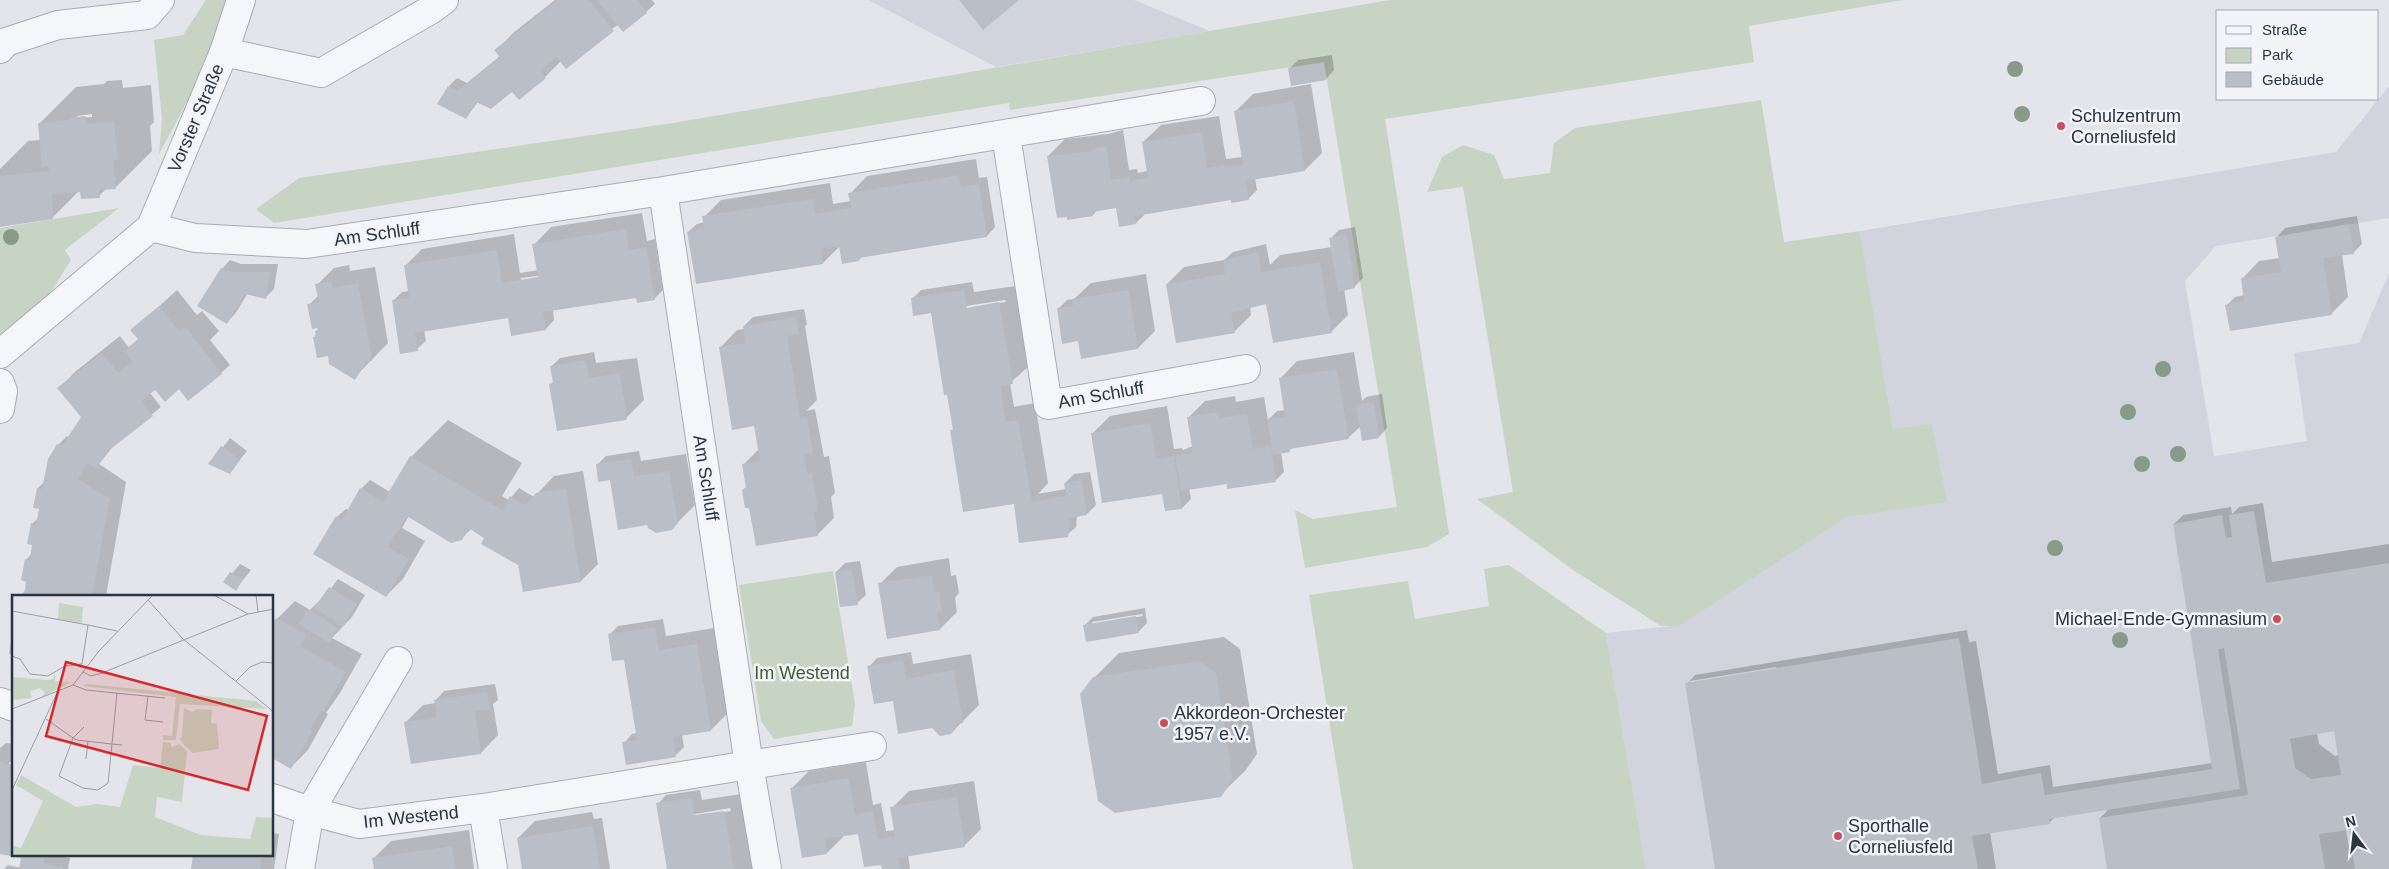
<svg xmlns="http://www.w3.org/2000/svg" width="2389" height="869" font-family="Arial,sans-serif">
<style>
.built{fill:#d1d4dc}
.green{fill:#c7d4c4}
.shadow{fill:#0003;fill-rule:evenodd}
.building{fill:#babec7;fill-rule:evenodd}
.lines{fill:none;stroke-linecap:round;stroke-linejoin:round}
.minor-casing{stroke:#a8acb5;stroke-width:30}
.tertiary-casing{stroke:#a8acb5;stroke-width:30}
.minor{stroke:#f5f6f9;stroke-width:28}
.tertiary{stroke:#f5f6f9;stroke-width:28}
.tree{fill:#889b89}
.poi-dot{fill:#cc4c58;stroke:#f2f4f8;stroke-width:2}
.labels{text-anchor:middle;dominant-baseline:central;stroke-width:5;stroke-linejoin:round;paint-order:stroke}
.poi-label{font-size:18px;fill:#2b3242;stroke:#f2f4f8;text-anchor:start}
.street-label{font-size:18px;fill:#2b3242;stroke:#f2f4f8}
.park-label{font-size:18px;fill:#3d5e38;stroke:#f2f4f8}
.inset-road{fill:none;stroke:#999da7;stroke-width:1}
.view{fill:#d62828;fill-opacity:0.15;stroke:#d62828;stroke-width:2.5}
.inset-edge{fill:none;stroke:#2b3242;stroke-width:2.5}
</style>
<rect width="100%" height="100%" fill="#e3e5eb"/>
<path class="built" d="M868,0H1134L1210,31L996,67Z
M2389,86V218L2216,246L2185,281L2214,456L2307,441L2294,353L2359,343L2389,273V869H1646L1606,633L1680,625L1847,517L1947,501L1893,429L1860,231L2336,152Z"/>
<path class="green" d="M206,0H228L207,65L159,154L162,119L154,40L183,35Z
M1390,0H1903L1749,26L1754,62L1385,119L1449,534L1427,547L1305,568L1295,510L1313,519L1397,507L1324,62L1010,110L1009,103L274,223L256,209L299,178L673,123Z
M1761,100L1784,242L1860,231L1893,429L1932,424L1947,502L1847,517L1679,626H1661L1570,568L1477,499L1513,492L1463,187L1427,192L1442,157L1463,145L1494,155L1504,179L1550,173L1554,143L1575,128Z
M119,208L65,250L71,260L48,297L0,334V228Z
M1509,565L1606,633L1646,869H1353L1309,595L1408,581L1415,619L1489,606L1484,569Z
M833,571L855,704L852,726L774,739L761,721L739,585Z"/>
<path class="shadow" d="M555,0H652L655,4L646,12L618,25L561,61L545,77L478,102L466,118L449,86L457,78L467,83L500,56L496,51L513,33Z
M1332,55L1334,70L1326,79L1290,68L1298,60Z
M122,80L123,88L151,85L154,122L150,126L152,151L115,188H107L99,196L79,191L52,218L0,226V169L28,141L41,140L39,124L76,87L104,84L107,81ZM92,114V117L77,118V116Z
M1311,84L1322,153L1305,170L1255,178L1257,190L1248,199H1232L1145,214L1136,223L1117,206L1097,210L1093,215L1048,156L1065,139L1108,134L1123,130L1129,170L1137,169L1138,173L1148,171L1143,142L1161,125L1219,116L1226,159L1243,157L1236,111L1253,94Z
M976,159L979,178L987,177L995,227L987,236L863,256L859,260L840,246L823,263L688,232L697,224L705,222L704,217L721,200L830,183L833,204L851,201L850,194L867,176Z
M642,213L647,241L655,239L663,290L654,299L637,295L553,309L554,320L546,329L509,317L424,330L426,341L417,349L393,301L402,292L409,291L405,266L422,249L514,234L520,273L538,270L534,245L551,227ZM544,275V277L521,281V278Z
M2357,216L2362,244L2353,253L2342,254L2348,297L2331,314L2226,306L2235,297L2245,295L2242,279L2259,261L2280,258L2277,237L2285,228Z
M1355,227L1363,278L1354,287L1344,289L1348,315L1331,332L1267,302L1250,307L1251,315L1234,332L1167,284L1184,267L1224,260L1233,252L1266,244L1270,265L1280,255L1332,247L1331,238L1339,230Z
M230,260L241,264H278L274,289L265,298L248,293L235,314L227,322L222,269Z
M349,265L350,271L375,267L388,343L354,378L314,338L319,329L309,305L319,295L317,285L334,268Z
M1146,274L1155,331L1138,348L1079,338L1058,309L1067,300L1074,299L1091,283Z
M972,282L974,292L1016,286L1029,366L1010,383L1014,407L1035,403L1048,483L1038,494L1066,489L1065,483L1074,474L1090,472L1096,505L1087,514L1077,515L1076,527L1067,535L1015,503L952,431L954,428L932,312L912,299L921,290ZM1005,300L1006,302L963,309L966,306Z
M177,290L197,315L202,311L219,331L210,340L230,365L221,373L179,387L156,388L150,393L161,407L114,445L99,464L126,482L106,596H20L26,590L28,581L26,560L32,553V524L39,517L40,508L38,488L45,481L58,445L67,436L70,437L83,417L59,388L76,371L120,336L129,348L139,339L132,331Z
M804,309L807,324L805,326L817,400L806,411L815,409L824,457L829,456L835,493L831,497L834,518L817,535L750,506L743,490L747,486L744,464L759,449L755,424L720,348L737,330L745,329L744,326L753,317Z
M594,352L596,363L637,358L644,400L625,419L551,385L554,381L552,366L560,358Z
M1354,352L1362,401L1366,397L1382,394L1387,428L1379,437L1361,426L1348,438L1293,447L1290,450L1281,452L1284,472L1276,480L1228,482L1189,488L1191,499L1182,508L1166,510L1163,493L1093,433L1110,416L1167,406L1174,449L1182,448L1183,450L1193,446L1188,418L1205,401L1235,396L1236,402L1264,397L1268,420L1277,411L1285,410L1280,379L1297,361Z
M448,420L522,463L502,496L509,500L519,488L534,497L554,476L583,471L598,564L581,581L519,562L471,529L461,539L409,516L402,528L425,541L403,579L386,596L337,517L346,509L349,510L361,489L370,480L390,492L411,457Z
M230,438L247,451L230,472L210,464Z
M639,451L641,461L686,454L695,505L671,529L612,481L597,465L606,456Z
M2263,503L2272,562L2389,544V869H2108L2100,818L2110,808L2055,817L2049,823L1990,832L1996,869H1716L1687,684L1695,675L1967,630L1969,642L1976,641L1998,774L2050,765L2053,787L2212,763L2174,524L2183,515L2231,507L2232,514L2239,507ZM1777,667L1774,670L1690,684V681ZM2335,730L2339,755L2335,756L2319,744L2317,733ZM2350,828L2354,854H2350L2346,829Z
M949,558L951,576L956,575L959,593L955,598L957,612L940,629L888,637L880,584L897,567Z
M860,561L866,595L857,603L836,572L845,563Z
M240,564L251,570L236,589L225,582Z
M338,579L365,595L352,617L332,638L362,654L340,693L326,713L328,714L308,750L291,767L272,627L277,619L295,601L310,610L318,602L320,603Z
M1145,608L1147,623L1138,632L1085,625L1093,617ZM1142,614L1143,616L1092,625V622Z
M663,619L666,636L714,628L728,713L711,730L682,735L684,747L675,756L624,743L632,734L637,733L625,657L609,635L618,626Z
M1224,637L1240,649L1257,754L1245,771L1220,795L1094,678L1119,653Z
M911,652L913,664L971,654L979,705L951,733L893,698L869,667L877,658Z
M495,684L498,700L493,704L498,735L481,753L406,722L423,705L436,703V700L444,691Z
M6,743L14,744V763L9,762L14,855H56L70,858L68,869H4L8,865L21,868L23,857L0,853V748Z
M866,762L873,805L881,803L886,831L895,830L892,808L909,791L974,781L981,829L964,846L908,855L910,869H883L882,863L859,831L845,835L827,853L792,788L809,771Z
M700,790L702,800L741,794L753,869H668L658,804L666,795ZM730,808L731,811L678,819V817Z
M592,812L594,819L602,818L610,869H523L518,838L535,821Z
M469,830L474,869H375L374,858L391,841Z
M272,833L279,834L274,869H192L194,855H272Z"/>
<path class="building" d="M558,0H589L614,31L566,69L557,57L540,71L546,78L519,100L512,92L491,109L476,102L466,119L437,104L448,86L457,91L500,57L494,50Z
M597,0H637L647,13L623,32Z
M959,0H1019L983,30Z
M1324,63L1326,80L1291,86L1288,68Z
M1294,101L1305,171L1246,181L1249,200L1231,203V200L1135,216L1136,224L1119,227L1116,208L1093,212V216L1067,220V217L1057,218L1047,156L1092,151V149L1106,146L1111,180L1129,177L1130,181L1148,178L1142,142L1202,132L1207,168L1225,165V167L1243,165L1234,111Z
M85,116L86,124L114,121L118,160H113L116,189L99,190L100,198L81,199L80,192L52,194L53,219L0,227V176L49,171L48,166L42,167L38,123L69,120V118Z
M959,175L961,187L979,184L987,237L859,258V261L842,264L839,246L821,249L823,264L696,284L687,232L704,228L702,216L813,199L815,214L851,208L848,193Z
M2349,224L2354,254L2323,258L2332,315L2230,331L2225,305L2244,301L2241,278L2281,272L2275,237Z
M626,229L629,250L646,247L655,300L637,303L636,298L543,312L546,330L511,336L508,318L415,333L418,351L400,354L392,300L409,298L404,265L497,250L502,283L538,277L532,244Z
M1347,235L1355,288L1338,292L1329,238Z
M1258,252L1261,272L1320,262L1332,333L1273,343L1266,304L1231,313L1235,333L1176,343L1166,284L1225,274L1223,260Z
M221,268L232,272H270L266,299L245,294L227,324L197,306Z
M332,281L333,288L358,283L372,361L366,362L355,380L329,364L328,356L317,358L313,337H316L315,331L318,330L317,328L312,329L307,304L319,302L315,284Z
M964,290L967,308L999,302L1013,384L1001,386L1003,404L1006,422L1018,420L1032,502L1066,496L1064,483L1082,480L1087,515L1070,518L1068,537L1019,543L1014,504L963,512L950,430H953L947,395H944L931,313L913,316L911,298Z
M1129,290L1138,349L1081,359L1078,341L1062,344L1057,308L1073,306L1072,299Z
M159,306L179,331L185,327L222,374L188,401L179,389L165,402L155,390L141,401L153,416L108,451L96,469L87,463L78,479L110,499L92,596H24L26,582L21,580L25,559L30,561L32,545L27,544L31,523L36,525L39,509L33,508L37,488L42,489L48,459L57,444L62,446L81,417L57,388L102,353L118,373L132,362L124,351L138,339L130,330Z
M796,317L799,334L787,336L800,418L807,417L813,453L804,454L807,473H812L818,511L814,512L818,536L756,546L749,508H745L742,490L746,488L742,464L760,461L754,426L732,430L719,347L746,343L743,326Z
M586,360L589,378L618,373L620,375L627,418L626,420L557,431L549,384L553,383L550,366Z
M1337,369L1349,439L1290,449V452L1273,455L1267,419L1285,417L1279,378Z
M1374,402L1379,438L1362,441L1356,405Z
M1218,412L1219,418L1247,414L1253,449L1271,446L1276,482L1227,489V484L1181,491L1175,456L1193,453L1187,417Z
M1150,423L1156,459L1174,456L1182,509L1165,511L1162,494L1102,503L1091,433Z
M221,446L240,460L230,474L208,464Z
M410,456L502,510L510,496L525,505L536,493L566,488L581,582L523,592L518,565L481,544L484,538L469,528L462,540L451,543L407,516L388,547L409,559L386,597L313,554L336,516L342,520L360,488L383,502Z
M631,459L634,476L669,471L678,523L672,530L656,533L648,528L647,525L618,530L610,480L598,482L596,464Z
M2254,511L2266,583L2389,563V869H2355L2349,830L2319,834L2325,869H2107L2099,818L2248,795L2224,648L2218,649L2240,789L2049,819L2050,824L1972,836L1978,869H1715L1685,683L1959,638L1982,784L2041,773L2045,795L2212,769L2173,524L2222,515L2226,538L2232,537L2229,515ZM2334,731L2341,775L2311,779L2295,768L2290,739Z
M852,569L858,605L840,607L835,572Z
M230,572L243,579L236,591L223,582Z
M932,575L934,592H939L942,612H937L940,630L887,639L878,583Z
M329,587L357,604L343,627L314,608Z
M308,609L338,628L329,643L299,624Z
M1136,616L1139,633L1086,642L1083,625Z
M276,618L306,634L300,646L346,672L323,711L321,710L310,730L312,732L291,769L272,758V625Z
M655,627L659,650L697,644L711,731L673,737L676,757L626,765L622,742L637,740L624,660L612,661L608,634Z
M13,629H14V655L9,654Z
M903,660L906,679L954,670L963,723L956,724L957,727L951,734L940,736L932,728L898,734L893,701L874,704L867,666Z
M1199,661L1216,673L1233,779L1221,797L1115,813L1098,801L1080,694L1093,677Z
M487,692L490,709L475,711L481,754L411,764L404,722L437,717L434,700Z
M0,762L14,765V855H45L43,863L63,867L62,869H19L21,858L0,854Z
M849,778L855,815L873,811L878,839L895,836L890,807L957,797L965,847L898,858L900,869H882L881,865L864,867L858,834L825,839L827,854L802,858L790,788Z
M692,798L695,815L724,811L734,869H667L656,803Z
M593,826L600,869H522L517,838Z
M452,846L455,869H374L372,858Z
M193,855H262L260,869H191Z"/>
<g class="lines">
<defs>
<path id="minor" d="M0,49L6,42L58,25L147,15L160,0
M224,52L321,73L432,9L444,0
M1006,135L1048,405L1246,369
M663,191L749,765L872,746
M151,227L195,238L307,244L663,191L1201,101
M0,383L3,391L0,409
M0,702L14,707
M272,798L310,811L359,824L483,808L749,765L767,869
M483,808L493,869
M300,869L310,811L398,661"/>
<path id="tertiary" d="M0,354L151,227L224,52L241,0"/>
</defs>
<use href="#minor" class="minor-casing"/>
<use href="#tertiary" class="tertiary-casing"/>
<use href="#minor" class="minor"/>
<use href="#tertiary" class="tertiary"/>
</g>
<g class="tree">
<circle cx="2015" cy="69" r="8"/>
<circle cx="2022" cy="114" r="8"/>
<circle cx="11" cy="237" r="8"/>
<circle cx="2163" cy="369" r="8"/>
<circle cx="2128" cy="412" r="8"/>
<circle cx="2178" cy="454" r="8"/>
<circle cx="2142" cy="464" r="8"/>
<circle cx="2055" cy="548" r="8"/>
<circle cx="2120" cy="640" r="8"/>
</g>
<g class="poi-dot">
<circle cx="2061" cy="126" r="5"/>
<circle cx="2277" cy="619" r="5"/>
<circle cx="1164" cy="723" r="5"/>
<circle cx="1838" cy="836" r="5"/>
</g>
<g class="labels">
<g class="poi-label">
<text x="2071" y="116">Schulzentrum<tspan x="2071" dy="21">Corneliusfeld</tspan></text>
<text x="2267" y="619" text-anchor="end">Michael-Ende-Gymnasium</text>
<text x="1174" y="713">Akkordeon-Orchester<tspan x="1174" dy="21">1957 e.V.</tspan></text>
<text x="1848" y="826">Sporthalle<tspan x="1848" dy="21">Corneliusfeld</tspan></text>
</g>
<g class="street-label">
<text transform="translate(196 118) rotate(-67)">Vorster Straße</text>
<text transform="translate(377 234) rotate(-8)">Am Schluff</text>
<text transform="translate(1101 395) rotate(-10)">Am Schluff</text>
<text transform="translate(706 478) rotate(81)">Am Schluff</text>
<text transform="translate(411 817) rotate(-6)">Im Westend</text>
</g>
<g class="park-label">
<text x="802" y="673">Im Westend</text>
</g>
</g>
<g transform="translate(12 595)">
<rect width="261" height="261" fill="#e3e5eb"/>
<path d="M47,8L71,12L70,28L46,24ZM43,79V86L59,87L28,103L33,98L28,93L18,96L20,103L0,105V82L35,85L41,84ZM75,89L244,106L254,114L168,109L164,145H151V140L160,141L164,102L71,91ZM172,113L180,117L184,114L200,115L199,128L205,129L207,154L181,158L173,151L167,143H170ZM151,147L159,148V152L168,149L175,157L170,207L145,202L143,222L189,240L238,244L244,222L261,223V261H0V250L9,253L31,206L4,190L9,180L64,212L85,209L108,212L121,170L148,173Z" fill="#c7d4c4"/>
<path class="inset-road" d="M202,0L236,19M244,0L246,17M136,5L171,44L262,117M0,16L76,30M0,61L8,64L18,79L36,81L53,71L70,69L76,30L105,36M71,77L79,81L90,78L236,19L262,14M224,86L238,72L250,67L262,68M61,90L74,95L153,103M105,98L100,149L110,150M136,101L133,125L151,127M0,114L61,90L87,56L141,0M34,124L61,143L65,145L100,149L96,188L86,195L71,193L47,181L61,143L72,132M74,164L76,146M0,195L45,98"/>
<path class="view" d="M54,67L255,121L236,195L34,141Z"/>
<rect width="261" height="261" class="inset-edge"/>
</g>
<rect x="2216" y="10" width="162" height="90" fill="#f2f4f8" stroke="#a2a6af"/>
<rect x="2226" y="26" width="25" height="8" fill="#f5f6f9" stroke="#a2a6af"/>
<text x="2262" y="35" font-size="15" fill="#2b3242">Straße</text>
<rect x="2226" y="48" width="25" height="15" fill="#c7d4c4" stroke="#a2a6af"/>
<text x="2262" y="60" font-size="15" fill="#2b3242">Park</text>
<rect x="2226" y="72" width="25" height="15" fill="#babec7" stroke="#a2a6af"/>
<text x="2262" y="85" font-size="15" fill="#2b3242">Gebäude</text>
<g transform="translate(2354 834) rotate(345)" stroke="#f2f4f8" stroke-width="4" paint-order="stroke">
<path d="M0-4L9 19L0 12L-9 19Z" fill="#2b3242"/>
<text y="-8" font-size="14" font-weight="bold" text-anchor="middle" fill="#2b3242">N</text>
</g>
</svg>
